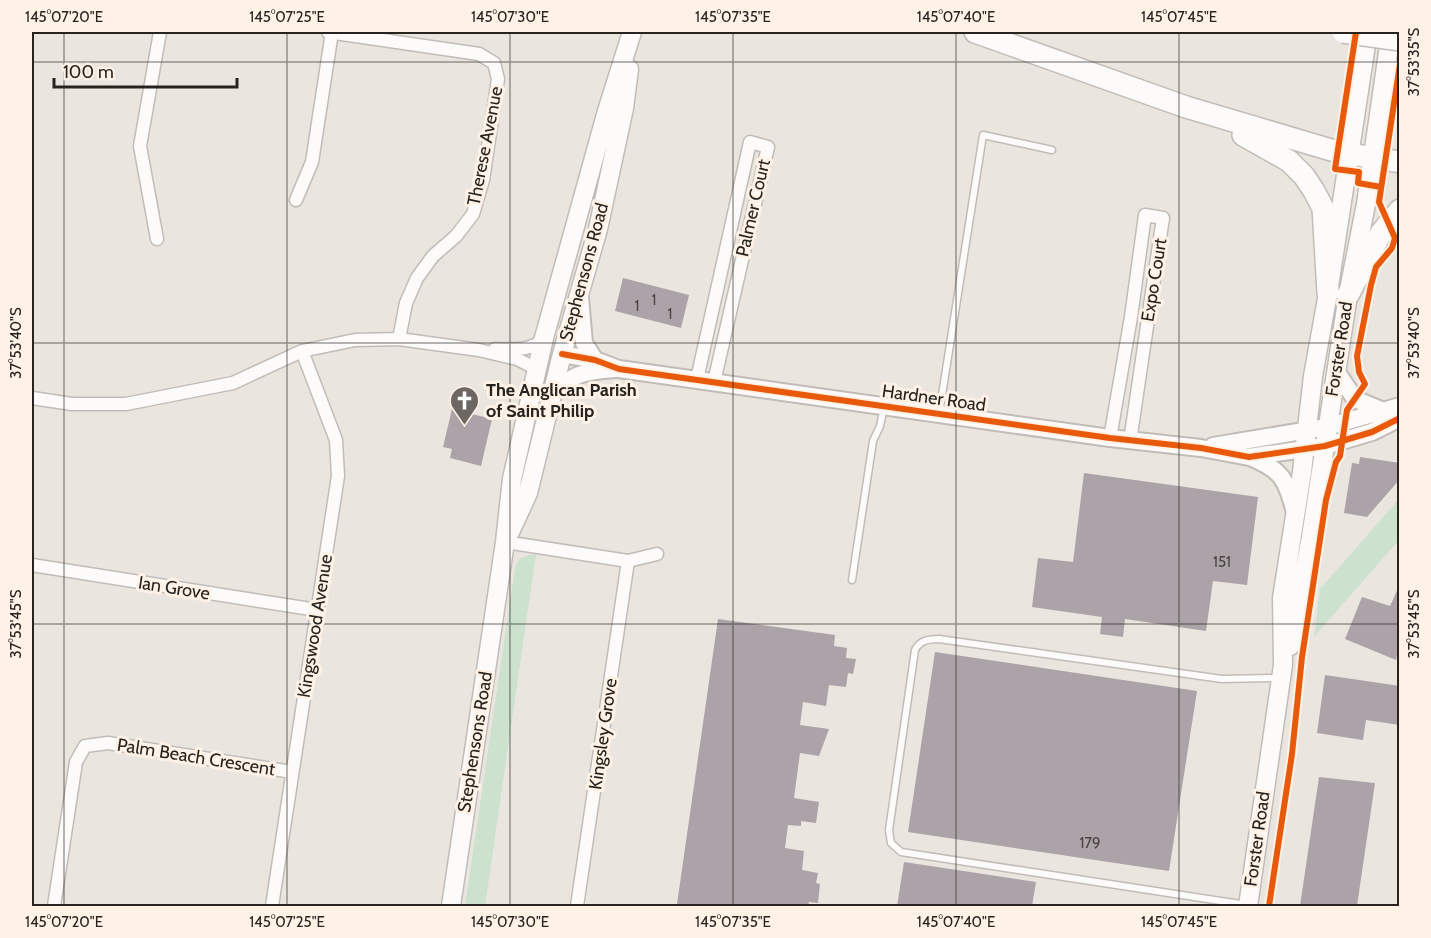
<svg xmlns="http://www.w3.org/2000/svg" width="1431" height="938" font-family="Cabin,sans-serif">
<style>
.green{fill:#cce1ce}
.building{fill:#aca3a8}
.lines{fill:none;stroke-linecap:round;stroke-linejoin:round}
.lane-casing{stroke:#c1bcb7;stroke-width:9}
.street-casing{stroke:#c1bcb7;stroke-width:15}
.secondary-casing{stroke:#c1bcb7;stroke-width:20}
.primary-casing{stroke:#c1bcb7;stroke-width:21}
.highway-casing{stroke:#c1bcb7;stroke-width:24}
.lane{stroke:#fcfbfa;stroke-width:6}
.street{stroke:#fcfbfa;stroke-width:12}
.secondary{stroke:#fcfbfa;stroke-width:16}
.primary{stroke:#fcfbfa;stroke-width:18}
.highway{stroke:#fcfbfa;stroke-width:21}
.highway-bridge-casing{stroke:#c1bcb7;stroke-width:24;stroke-linecap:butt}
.highway-bridge{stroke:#fcfbfa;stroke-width:21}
.cycleway-casing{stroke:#fef2e7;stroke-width:10}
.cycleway{stroke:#e8590c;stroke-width:6}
.ticks{fill:none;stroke:#27231f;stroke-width:1.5;stroke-opacity:0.45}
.labels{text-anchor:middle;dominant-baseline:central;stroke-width:6;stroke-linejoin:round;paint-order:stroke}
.number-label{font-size:15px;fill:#484341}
.street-label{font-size:18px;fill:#27231f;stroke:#fef2e7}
.poi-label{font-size:18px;font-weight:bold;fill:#27231f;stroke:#fef2e7;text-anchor:start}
.neatline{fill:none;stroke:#27231f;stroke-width:2}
.ticks-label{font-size:15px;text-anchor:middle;fill:#27231f}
</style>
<rect width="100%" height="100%" fill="#ebe5df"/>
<path class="green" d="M1399,499V540L1314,637L1320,589Z
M536,554L485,906H465L515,568C519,556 525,556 536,554Z"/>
<path class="building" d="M623,278L689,295L681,328L615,311Z
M452,409L492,419L481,466L450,458L452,449L443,447Z
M1360,457L1400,463V479L1367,517L1344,513L1352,463L1359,464Z
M1084,473L1258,497L1247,585L1213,581L1206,631L1125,619L1123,637L1100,634L1102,617L1032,607L1038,558L1073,562Z
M1400,584V651L1398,650L1396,660L1345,639L1362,597L1390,606Z
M718,619L835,635L834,646L847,648L846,658L856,659L853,674L848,673L846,687L829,685L826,706L803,702L800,725L829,729L819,756L800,753L794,798L819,802L816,823L801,821V826L788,825L785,848L804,851L802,870L818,873L816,883L820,884L818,903L809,902L808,906H692L677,904Z
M935,652L1197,691L1169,871L908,832Z
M1325,675L1400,686V725L1366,720L1363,740L1317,733Z
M1319,777L1375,783L1357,906H1300Z
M904,862L1036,882L1032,906H897Z"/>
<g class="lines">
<defs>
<path id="lane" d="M939,414L983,135L1052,150
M852,580L873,441L880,426L884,407
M1247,905L901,852L891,843L889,830L915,650C920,640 929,639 939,639L1222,679L1278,678"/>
<path id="street" d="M328,32L479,54L494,63L498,79L483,180L473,214L456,236L433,256L417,278L406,303L399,339
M296,200L312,162L332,32
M157,239L140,146L160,32
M495,349C511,349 533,352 544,338
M697,379L750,142L768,147L714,382
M32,398L72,404H126L233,383L302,351L355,340L399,339L479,350L517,359L537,369
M1110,438L1131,317L1145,215L1163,218L1130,441
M505,542L628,561L577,906
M628,561L657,554
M32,565L317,610
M54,906L76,762L85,746L108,743L292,772
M272,906L338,476L336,440L302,351"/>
<path id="secondary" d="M580,298L584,343L595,360
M562,354L595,360L619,369L1110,438L1201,448L1249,457L1325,446L1372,432L1400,418
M1336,371L1355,399L1381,410
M552,394C575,372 584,372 615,369
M1213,446L1327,427L1400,406
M1250,457C1283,471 1285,478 1295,512"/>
<path id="primary" d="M510,532L528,493L562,354L598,229L624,108L629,69
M1290,646L1311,537L1348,295L1366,204L1391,32
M451,906L505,542L512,479L544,338L607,111L632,32
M1248,906L1283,665L1282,598L1302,472L1313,376L1328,293L1368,32"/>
<path id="highway" d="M975,32L1186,107L1338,152L1400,162
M1243,135L1289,161L1304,176L1314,191L1323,208L1328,293
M1348,295L1381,233L1400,210"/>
</defs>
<use href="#lane" class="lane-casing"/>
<use href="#street" class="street-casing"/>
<use href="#secondary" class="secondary-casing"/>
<use href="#primary" class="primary-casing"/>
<use href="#highway" class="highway-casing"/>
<use href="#lane" class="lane"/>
<use href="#street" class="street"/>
<use href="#secondary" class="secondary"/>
<use href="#primary" class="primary"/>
<use href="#highway" class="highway"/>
<defs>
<path id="highway-bridge" d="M1343,32L1400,40"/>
</defs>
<use href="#highway-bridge" class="highway-bridge-casing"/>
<use href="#highway-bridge" class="highway-bridge"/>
<defs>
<path id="cycleway" d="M1356,32L1335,169L1359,172L1358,183L1381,187
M562,354L595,360L619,369L1110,438L1201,448L1249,457L1325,446L1372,432L1400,418
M1269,906L1292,754L1302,657L1326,500L1336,462L1340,456L1347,410L1365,384L1359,372L1357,356L1371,285L1376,267L1392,248L1395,238L1379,202L1400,64"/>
</defs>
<use href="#cycleway" class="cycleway-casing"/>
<use href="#cycleway" class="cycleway"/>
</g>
<path class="ticks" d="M64,32V906M287,32V906M510,32V906M733,32V906M956,32V906M1179,32V906M32,62H1400M32,343H1400M32,624H1400M32,906H1400"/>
<defs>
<symbol id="church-pin" viewBox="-11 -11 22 30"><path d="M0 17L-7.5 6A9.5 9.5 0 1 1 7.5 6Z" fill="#6c6762" stroke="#fef2e7"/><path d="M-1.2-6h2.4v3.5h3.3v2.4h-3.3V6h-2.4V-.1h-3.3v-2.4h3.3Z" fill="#fff"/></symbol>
</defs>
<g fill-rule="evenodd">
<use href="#church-pin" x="448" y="384" width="33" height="45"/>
</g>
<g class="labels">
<g class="number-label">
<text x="654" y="300">1</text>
<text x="637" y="306">1</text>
<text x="670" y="314">1</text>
<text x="1222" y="562">151</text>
<text x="1090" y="843">179</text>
</g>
<g class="street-label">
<text transform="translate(485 146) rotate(-79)">Therese Avenue</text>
<text transform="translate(753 208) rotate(-77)">Palmer Court</text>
<text transform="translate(584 272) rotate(-75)">Stephensons Road</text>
<text transform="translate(1154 280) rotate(-81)">Expo Court</text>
<text transform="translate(1339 349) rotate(-81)">Forster Road</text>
<text transform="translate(934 398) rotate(8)">Hardner Road</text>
<text transform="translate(174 588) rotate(9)">Ian Grove</text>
<text transform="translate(315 626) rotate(-81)">Kingswood Avenue</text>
<text transform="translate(603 734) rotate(-82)">Kingsley Grove</text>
<text transform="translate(475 742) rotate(-81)">Stephensons Road</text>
<text transform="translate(196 757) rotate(9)">Palm Beach Crescent</text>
<text transform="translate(1257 839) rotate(-82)">Forster Road</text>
</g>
<g class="poi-label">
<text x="486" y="390">The Anglican Parish<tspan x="486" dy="21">of Saint Philip</tspan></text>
</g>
</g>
<rect width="1431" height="938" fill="none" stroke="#fef2e7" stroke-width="66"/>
<path d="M54 78v9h183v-9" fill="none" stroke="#27231f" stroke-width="3"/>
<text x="63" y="78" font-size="18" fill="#27231f" stroke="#fef2e7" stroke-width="4.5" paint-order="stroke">100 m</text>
<rect x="33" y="33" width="1365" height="872" class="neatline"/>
<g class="ticks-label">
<text x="64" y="22">145°07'20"E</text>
<text x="287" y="22">145°07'25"E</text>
<text x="510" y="22">145°07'30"E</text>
<text x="733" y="22">145°07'35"E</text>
<text x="956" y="22">145°07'40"E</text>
<text x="1179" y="22">145°07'45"E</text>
<text transform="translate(1414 62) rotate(-90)" y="5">37°53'35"S</text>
<text transform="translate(16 343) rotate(-90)" y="5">37°53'40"S</text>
<text transform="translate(1414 343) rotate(-90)" y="5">37°53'40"S</text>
<text transform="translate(16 624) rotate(-90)" y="5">37°53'45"S</text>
<text transform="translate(1414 624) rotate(-90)" y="5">37°53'45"S</text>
<text x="64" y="927">145°07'20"E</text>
<text x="287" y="927">145°07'25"E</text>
<text x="510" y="927">145°07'30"E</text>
<text x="733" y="927">145°07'35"E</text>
<text x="956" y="927">145°07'40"E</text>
<text x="1179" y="927">145°07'45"E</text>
</g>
</svg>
